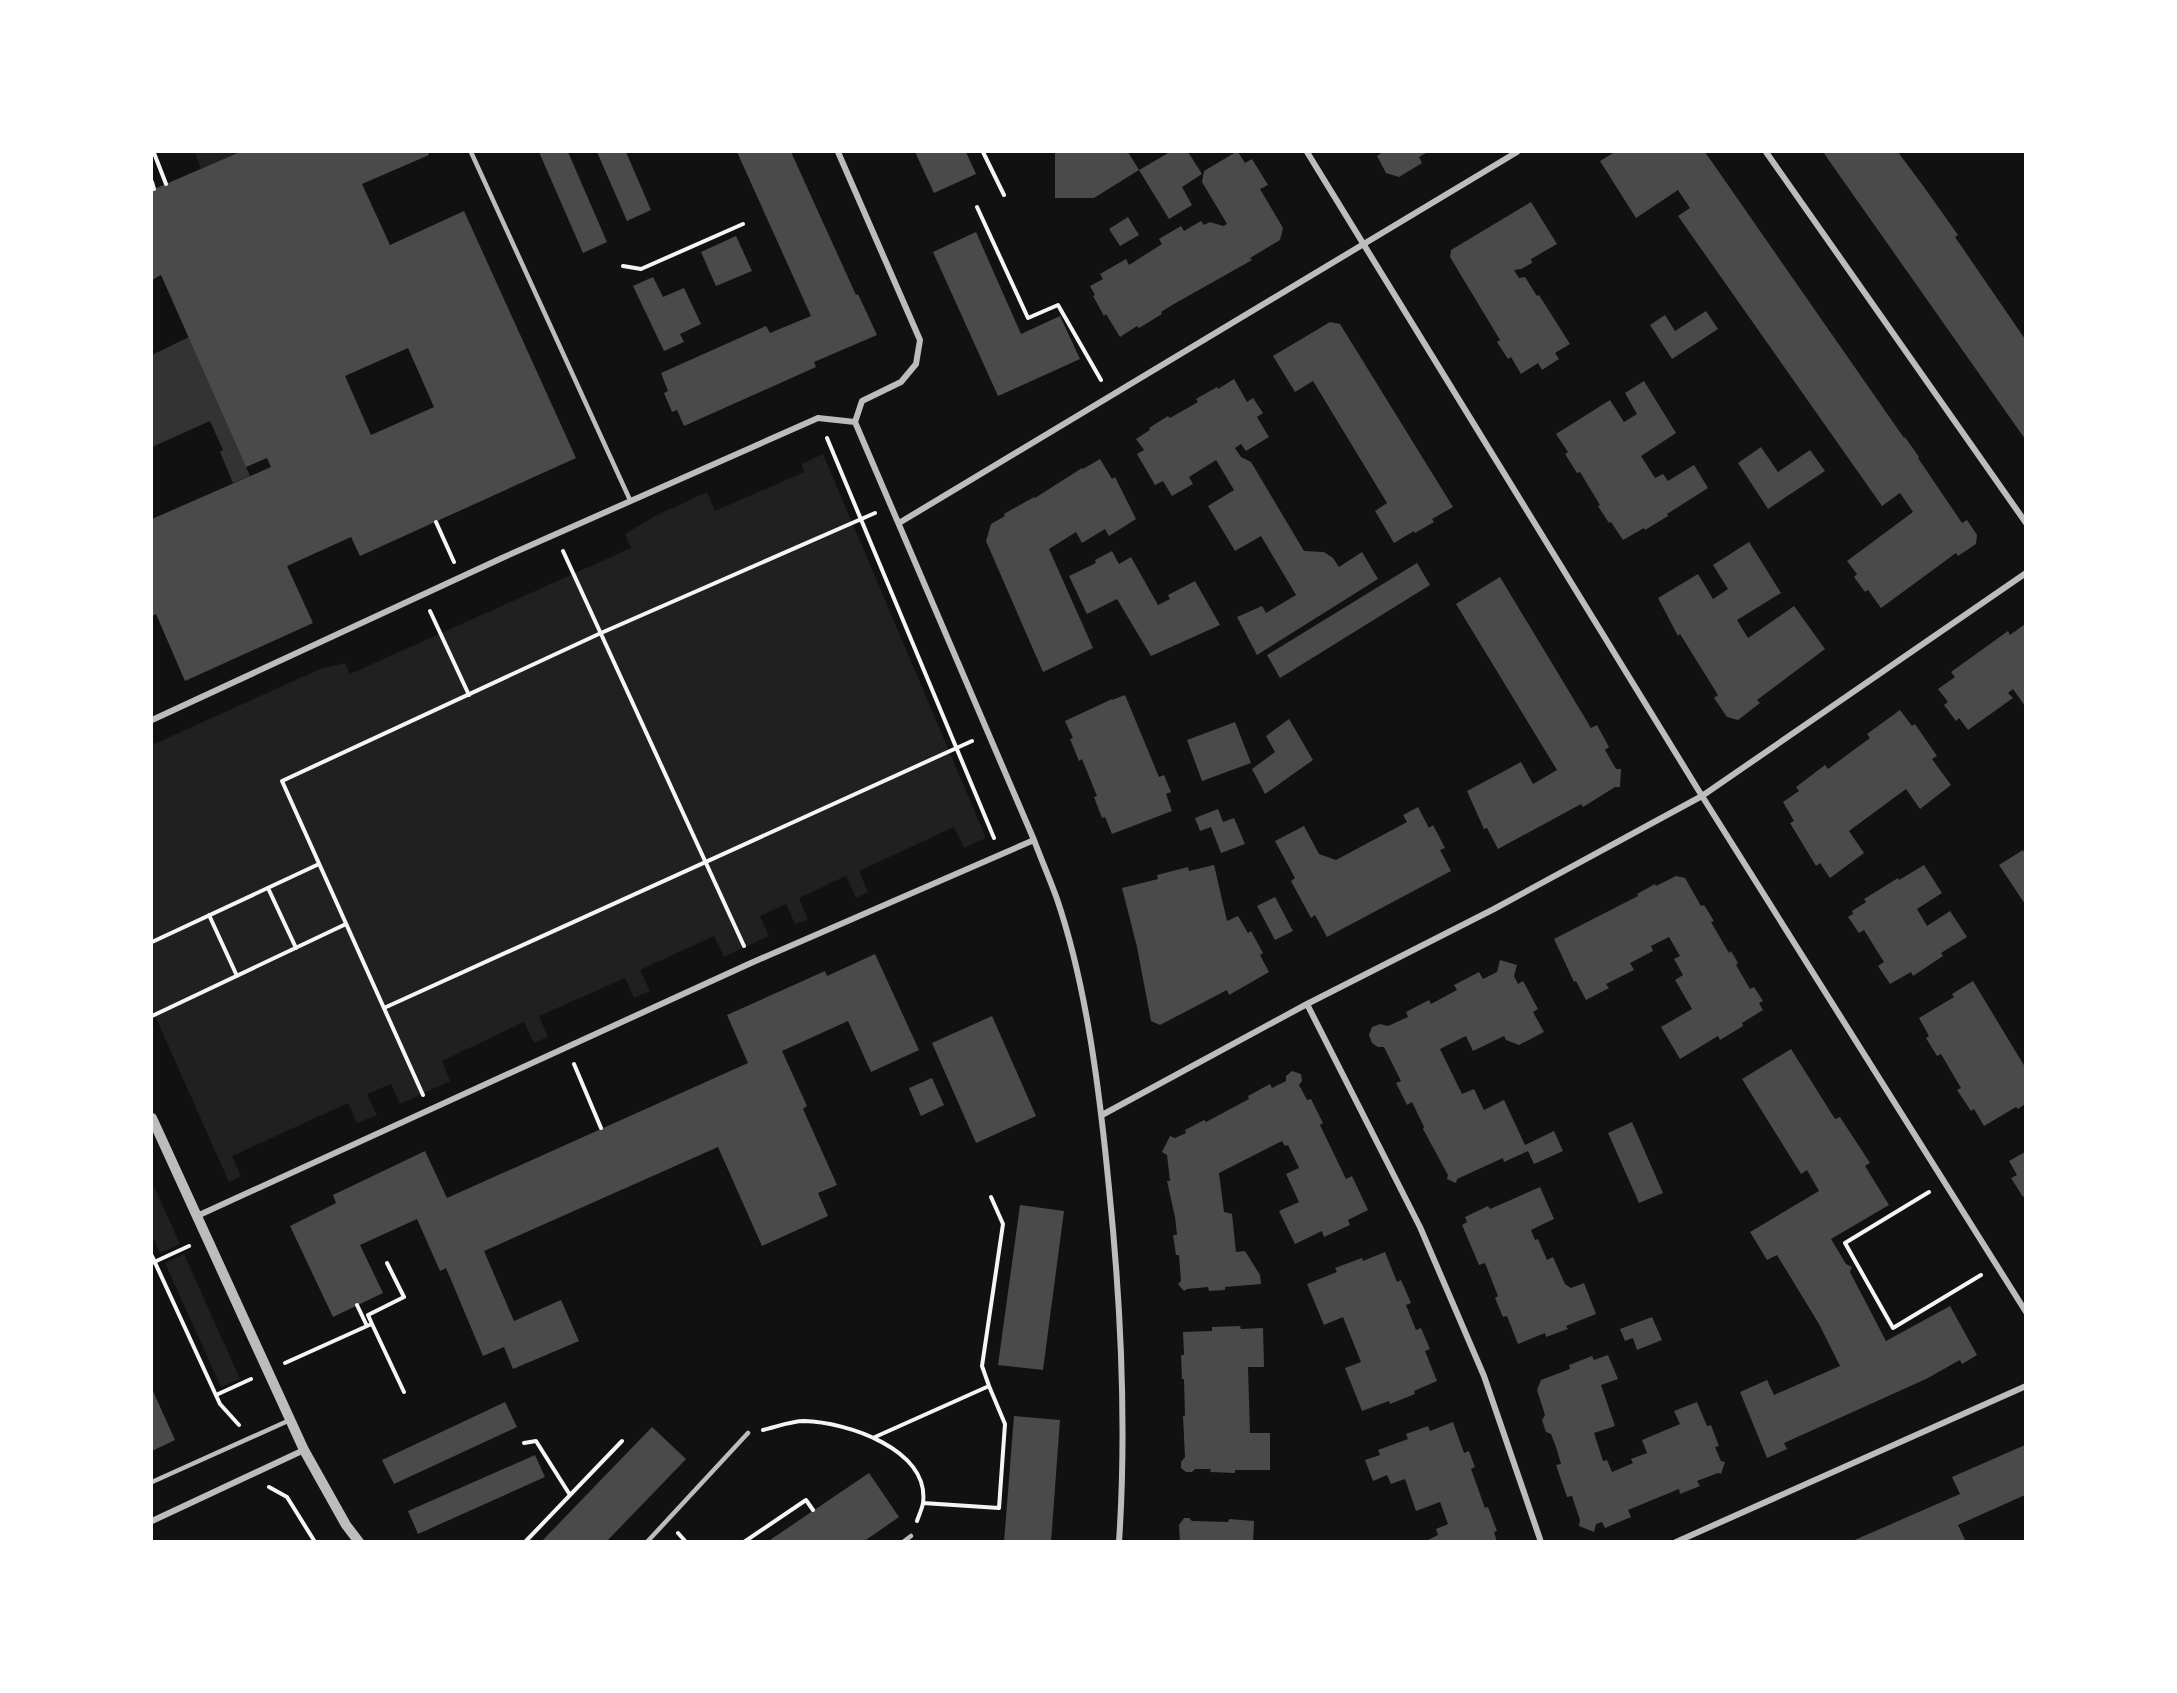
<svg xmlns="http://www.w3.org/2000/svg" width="2177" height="1693" font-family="'Work Sans',sans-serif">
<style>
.green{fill:#202020}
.water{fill:#333}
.building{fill:#4a4a4a;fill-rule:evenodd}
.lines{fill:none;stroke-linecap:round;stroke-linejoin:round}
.path{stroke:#f5f5f5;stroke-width:4}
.service{stroke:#bcbcbc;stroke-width:4.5}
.minor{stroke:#bcbcbc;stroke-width:6}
.tertiary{stroke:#bcbcbc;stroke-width:10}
</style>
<rect width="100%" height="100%" fill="#111"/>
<path class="green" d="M195,152H240L201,169Z
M823,454L986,838L964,848L954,827L859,871L868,892L856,898L846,876L799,898L808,920L795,924L786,904L760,916L769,936L724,957L714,936L640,970L650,991L634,998L625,978L539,1016L548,1037L534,1043L524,1022L442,1061L450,1081L400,1104L391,1084L367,1094L377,1115L357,1123L348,1103L232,1156L241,1176L229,1182L152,1009V745L320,669L345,663L350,674L631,548L625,534L655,516L707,492L715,511L804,472L802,464Z
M152,1182L180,1244L160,1253L152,1235Z
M184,1254L240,1379L221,1387L165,1263Z"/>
<path class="water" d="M189,337L250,476L233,483L220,452L223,450L210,421L152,447V355Z"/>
<path class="building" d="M240,152H428L429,155L362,184L390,245L464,211L576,458L360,556L351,537L287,566L313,623L185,681L156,614L152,616V519L271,467L267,458L246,467L161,275L152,280V190ZM408,348L434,407L371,435L345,376Z
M539,152H568L607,242L583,253Z
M597,152H626L651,210L627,221Z
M737,152H791L856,295L858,294L877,335L814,362L816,367L684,426L677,410L672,412L664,393L668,391L661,373L766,326L770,333L811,316Z
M915,152H966L976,174L934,193Z
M1055,152H1128L1139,170L1094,198H1055Z
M1170,152H1188L1202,174L1182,187L1192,205L1169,219L1139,170Z
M1236,152H1238L1245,163L1252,159L1268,185L1260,189L1283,228L1280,240L1250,258L1252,260L1174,304L1161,312L1162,314L1139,328L1137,326L1120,337L1106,314L1104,316L1093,296L1095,295L1090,286L1103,279L1100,274L1126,259L1129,265L1162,244L1159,239L1181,226L1184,231L1201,221L1204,225L1210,222L1223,226L1227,224L1202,182L1204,171Z
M1383,152H1428L1419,157L1422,163L1399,177L1386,173L1377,156Z
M1615,152H1705L1904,438L1905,437L1919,457L1918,458L1962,523L1967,520L1977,535L1976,544L1958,556L1956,553L1881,608L1868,590L1865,592L1854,577L1857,574L1847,561L1913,512L1900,493L1882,506L1678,216L1690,208L1678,190L1636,218L1600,161Z
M1823,152H1898L1924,187L1958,235L1955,237L2025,339V439Z
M1531,202L1557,244L1531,259L1532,263L1521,269L1514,270L1519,278L1525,277L1537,296L1539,295L1570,344L1555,353L1559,359L1542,370L1538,363L1521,374L1511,357L1508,359L1497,342L1500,340L1450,257L1451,250Z
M1128,217L1139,235L1120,246L1109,229Z
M976,232L1021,334L1060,316L1080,359L998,396L933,252Z
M736,236L752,271L716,286L701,252Z
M653,277L663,297L684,288L701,324L680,334L684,342L664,351L633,286Z
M1706,311L1718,329L1672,359L1650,325L1665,315L1675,331Z
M1330,322L1340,324L1453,507L1432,519L1434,522L1415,533L1414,531L1394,543L1375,511L1387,503L1313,381L1295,392L1273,356Z
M1234,379L1247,402L1253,398L1263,413L1257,417L1269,437L1246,451L1241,444L1235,448L1241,457L1251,462L1304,551L1324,552L1333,558L1339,567L1362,552L1378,579L1257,655L1237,617L1262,606L1266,613L1296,595L1261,536L1235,551L1208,506L1234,490L1216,460L1189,477L1193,484L1172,496L1163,481L1155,485L1137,454L1144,450L1136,439L1150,430L1149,428L1168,416L1170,418L1198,402L1196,399L1217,387L1218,389Z
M1644,381L1676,433L1641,456L1655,478L1663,474L1668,481L1694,465L1708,488L1667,514L1668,516L1645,530L1644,528L1623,540L1611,522L1609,523L1598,506L1600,505L1580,472L1577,473L1565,454L1568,452L1556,434L1610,400L1624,422L1637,414L1625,393Z
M1761,447L1778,472L1810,450L1825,471L1768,509L1738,463Z
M1100,459L1112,479L1115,477L1136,519L1109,536L1105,529L1082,543L1076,532L1049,549L1093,648L1043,672L986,541L991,524L1005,516L1004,514L1034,497L1035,498L1082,468L1083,469Z
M1749,542L1781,593L1737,620L1748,638L1794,606L1825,649L1757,700L1760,703L1738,720L1727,717L1714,698L1718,695L1680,634L1678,636L1658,598L1698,574L1713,599L1728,589L1713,565Z
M1112,551L1119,564L1131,557L1158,605L1170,599L1168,595L1195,581L1220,625L1151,656L1117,599L1087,614L1069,576L1096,563L1095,560Z
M1417,563L1430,585L1280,678L1267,655Z
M1500,577L1591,728L1597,725L1609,747L1605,750L1616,769H1621L1620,787H1615L1583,807L1581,804L1498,849L1487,828L1484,829L1467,791L1521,762L1533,784L1557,770L1456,604Z
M2025,624V706L2013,689L2008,693L2013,698L1968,730L1959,718L1956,721L1944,705L1948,702L1938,689L1955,677L1951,672L2008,631L2010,635Z
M1125,695L1159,777L1164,775L1171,792L1166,794L1172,811L1112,834L1105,817L1102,818L1094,797L1097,796L1082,759L1079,761L1070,739L1073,738L1065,721L1112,699V700Z
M1900,710L1912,726L1915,724L1937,756L1932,759L1951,785L1920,809L1906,789L1849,831L1864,853L1830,878L1820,863L1816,866L1790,823L1794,821L1783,802L1799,791L1796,787L1825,765L1828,769L1870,738L1867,734Z
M1289,719L1313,760L1265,794L1252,769L1275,752L1266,736Z
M1235,722L1251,763L1202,781L1187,740Z
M1418,807L1429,828L1433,825L1445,848L1440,850L1451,871L1327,937L1315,915L1311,918L1291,881L1295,878L1275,841L1304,826L1319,854L1336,860L1407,822L1403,815Z
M1218,809L1223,822L1234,818L1245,844L1221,853L1211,827L1200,831L1195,818Z
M2023,850L2025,854V904L1999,865Z
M1214,865L1227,921L1238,916L1248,933L1251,931L1263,953L1260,955L1269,972L1229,995L1227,990L1160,1025L1151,1021L1137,947L1122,888L1158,879L1157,875L1188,867L1189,871Z
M1924,865L1942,893L1917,909L1927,926L1950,911L1967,937L1941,953L1943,956L1913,976L1911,972L1890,984L1878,966L1884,962L1864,930L1859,933L1848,917L1853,914L1852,911L1866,902L1864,899L1898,878L1899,880Z
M1676,876L1685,878L1701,906L1704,905L1714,921L1711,922L1729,953L1731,951L1738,963L1736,965L1750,989L1754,987L1763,1001L1759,1003L1763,1010L1742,1023L1743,1026L1720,1040L1718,1036L1680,1059L1661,1027L1692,1009L1675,980L1683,975L1674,959L1680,956L1669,937L1651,946L1653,951L1630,963L1634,970L1606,984L1609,988L1586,1000L1576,981L1574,982L1554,939L1638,896L1637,894L1655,884L1656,886Z
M1275,897L1293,931L1275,940L1257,906Z
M875,954L919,1050L871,1072L848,1021L782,1051L807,1106L803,1109L837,1185L818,1193L828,1216L762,1246L718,1147L484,1251L514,1321L561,1300L579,1341L513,1369L504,1347L483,1356L446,1268L440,1271L417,1219L360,1245L383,1293L333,1317L290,1226L336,1203L333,1195L425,1151L447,1198L748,1063L727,1015L825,971L827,976Z
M1500,960L1517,965L1514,976L1518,984L1523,981L1538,1009L1533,1012L1544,1032L1519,1045L1506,1040L1504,1036L1473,1051L1466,1036L1440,1049L1462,1094L1474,1089L1484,1110L1504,1100L1525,1145L1554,1131L1563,1151L1534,1164L1528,1151L1504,1162L1503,1158L1457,1179L1456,1183L1447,1179L1448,1175L1423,1129L1424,1127L1412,1102L1407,1105L1396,1083L1401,1081L1384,1047H1378L1372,1043L1369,1035L1372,1027L1380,1024L1388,1026L1408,1017L1406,1012L1429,1000L1431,1004L1457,990L1454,985L1479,972L1483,979L1497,972Z
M1973,981L2025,1067V1104L2018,1109L2016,1107L1984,1126L1974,1109L1971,1111L1957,1090L1961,1088L1941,1054L1937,1056L1926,1038L1929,1036L1919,1018L1954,997L1952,994Z
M992,1016L1036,1116L976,1143L932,1043Z
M1791,1049L1835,1119L1840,1117L1870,1163L1865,1166L1889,1205L1831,1239L1846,1264L1852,1267L1850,1272L1886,1341L1950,1306L1977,1355L1962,1364L1960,1360L1926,1379L1784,1443L1787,1449L1767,1458L1740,1392L1767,1380L1774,1395L1840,1366L1819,1324L1777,1255L1767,1260L1750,1232L1819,1191L1807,1170L1801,1174L1742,1079Z
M1292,1071L1301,1074L1302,1081L1299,1085L1307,1100L1311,1099L1323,1123L1320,1125L1346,1179L1352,1176L1368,1210L1348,1220L1350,1225L1324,1237L1322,1231L1295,1244L1279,1211L1299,1202L1286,1174L1299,1168L1288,1145L1285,1146L1282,1141L1219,1173L1224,1212L1232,1214L1236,1252L1245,1251L1260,1275L1261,1284L1225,1287V1290L1209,1291L1208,1287L1187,1289L1184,1291L1178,1284L1181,1281L1179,1255H1176L1173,1235H1177L1175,1217L1167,1181H1170L1167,1155L1162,1152L1170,1136L1175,1138L1186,1133L1185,1130L1204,1120L1206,1122L1249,1099L1248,1096L1270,1084L1272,1088L1286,1081V1076Z
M932,1078L944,1105L921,1116L909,1088Z
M1632,1122L1663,1193L1639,1203L1608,1133Z
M2025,1152V1195L2023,1197L2011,1178L2017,1175L2009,1161Z
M1540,1187L1554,1219L1531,1230L1535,1240L1538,1239L1547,1260L1553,1257L1565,1284L1571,1288L1584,1283L1596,1314L1566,1326L1568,1329L1546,1337L1545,1333L1518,1344L1507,1316L1503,1317L1495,1298L1498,1296L1485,1263L1479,1265L1462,1225L1467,1222L1465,1217L1488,1206L1490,1209Z
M1020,1205L1064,1211L1043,1370L998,1365Z
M1385,1252L1397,1282L1401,1280L1411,1303L1406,1305L1416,1330L1421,1328L1430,1349L1425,1351L1437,1381L1414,1391L1415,1394L1390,1404L1389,1401L1362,1411L1345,1368L1361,1362L1343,1317L1324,1325L1307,1284L1337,1272L1335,1268L1362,1258L1363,1261Z
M1652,1317L1662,1340L1637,1350L1633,1338L1625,1341L1620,1329Z
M1240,1326L1241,1329L1263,1328L1264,1367H1248L1250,1433H1270V1470H1235V1473L1210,1472L1211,1469H1195L1192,1472H1186L1181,1468V1462L1185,1457L1183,1416H1185L1184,1379H1182L1181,1355H1184L1183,1332L1212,1331V1327Z
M1608,1355L1618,1379L1601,1385L1615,1426L1594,1433L1603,1461L1607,1460L1612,1472L1633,1463L1631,1459L1647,1453L1642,1440L1680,1424L1674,1411L1697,1402L1707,1426L1711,1425L1719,1446L1715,1447L1721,1461L1725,1462L1721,1474L1718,1473L1697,1481L1700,1486L1680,1494L1679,1489L1628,1510L1631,1517L1605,1528L1602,1522L1596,1524L1594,1532L1579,1526L1580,1520L1572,1496L1567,1497L1556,1465L1561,1464L1556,1447L1551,1434L1546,1432L1542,1420L1545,1415L1537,1390L1541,1380L1570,1369L1569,1365L1592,1356L1594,1360Z
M152,1389L175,1440L152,1451Z
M505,1402L517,1427L394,1484L382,1460Z
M1014,1416L1060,1420L1051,1542H1004Z
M1453,1422L1464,1453L1469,1451L1475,1467L1471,1469L1485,1508L1488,1507L1497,1531L1494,1532L1497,1542H1424L1438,1535L1436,1529L1448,1524L1440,1502L1416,1511L1405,1479L1391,1484L1387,1475L1373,1481L1365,1460L1380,1455L1378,1450L1408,1439L1406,1434L1428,1426L1430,1431Z
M652,1427L686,1459L662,1484L606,1542H541Z
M2025,1445V1495L1958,1525L1966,1542H1850L1960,1494L1952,1477Z
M535,1455L545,1477L418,1534L408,1511Z
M869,1473L899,1517L863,1542H767Z
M1184,1518H1189L1192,1521L1228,1522L1229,1519L1254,1521L1253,1542H1180L1179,1525Z"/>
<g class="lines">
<path class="path" d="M983,152L1004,195
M152,154L154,153L166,184
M152,182L154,189
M977,207L1028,318L1058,305L1101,380
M623,266L641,269L743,224
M827,438L994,838
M436,522L454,562
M563,551L744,946
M430,611L469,695
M268,888L296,948
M209,915L237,976
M152,942L319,864
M384,1008L972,741
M152,1016L346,924
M574,1064L601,1128
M423,1095L282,781L601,633L875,513
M1929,1192L1845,1243L1893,1328L1981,1275
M152,1256L220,1404L239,1425
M152,1263L189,1246
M372,1324L368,1315L404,1297L387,1263
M367,1326L372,1324L404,1392
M285,1363L367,1326L357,1305
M989,1386L982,1366L1003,1224L991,1197
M216,1395L251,1379
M763,1430C776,1427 791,1421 804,1421C846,1422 930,1449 923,1503C922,1509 919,1515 917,1521
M875,1437L989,1386L1005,1424L999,1508L923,1503
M524,1443L536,1441L570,1495
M269,1487L287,1497L315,1542
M678,1533L686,1542
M525,1542L622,1441
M744,1542L806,1500L813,1510"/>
<path class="service" d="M471,152L630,500
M152,1482L290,1420
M647,1542L748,1433
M903,1542L911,1536"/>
<path class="minor" d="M838,152L920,340L916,364L901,382L862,401L855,422L1034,840C1041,859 1050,879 1057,899C1087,987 1100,1095 1109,1188C1121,1305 1127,1424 1119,1542
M1307,152L1702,796L2026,1312
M1766,152L2026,523
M899,523L1517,152
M152,720L502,558L818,418L855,422
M1307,1004L1420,1227L1484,1376L1541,1542
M1102,1115L1307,1004L1494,909L1702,796L2026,573
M197,1216L751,963L1034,840
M152,1521L304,1450
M1676,1542L2026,1386"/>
<path class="tertiary" d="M152,1118L304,1450L346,1525L359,1542"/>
</g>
<rect width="2177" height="1693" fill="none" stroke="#ffffff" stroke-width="306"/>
</svg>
